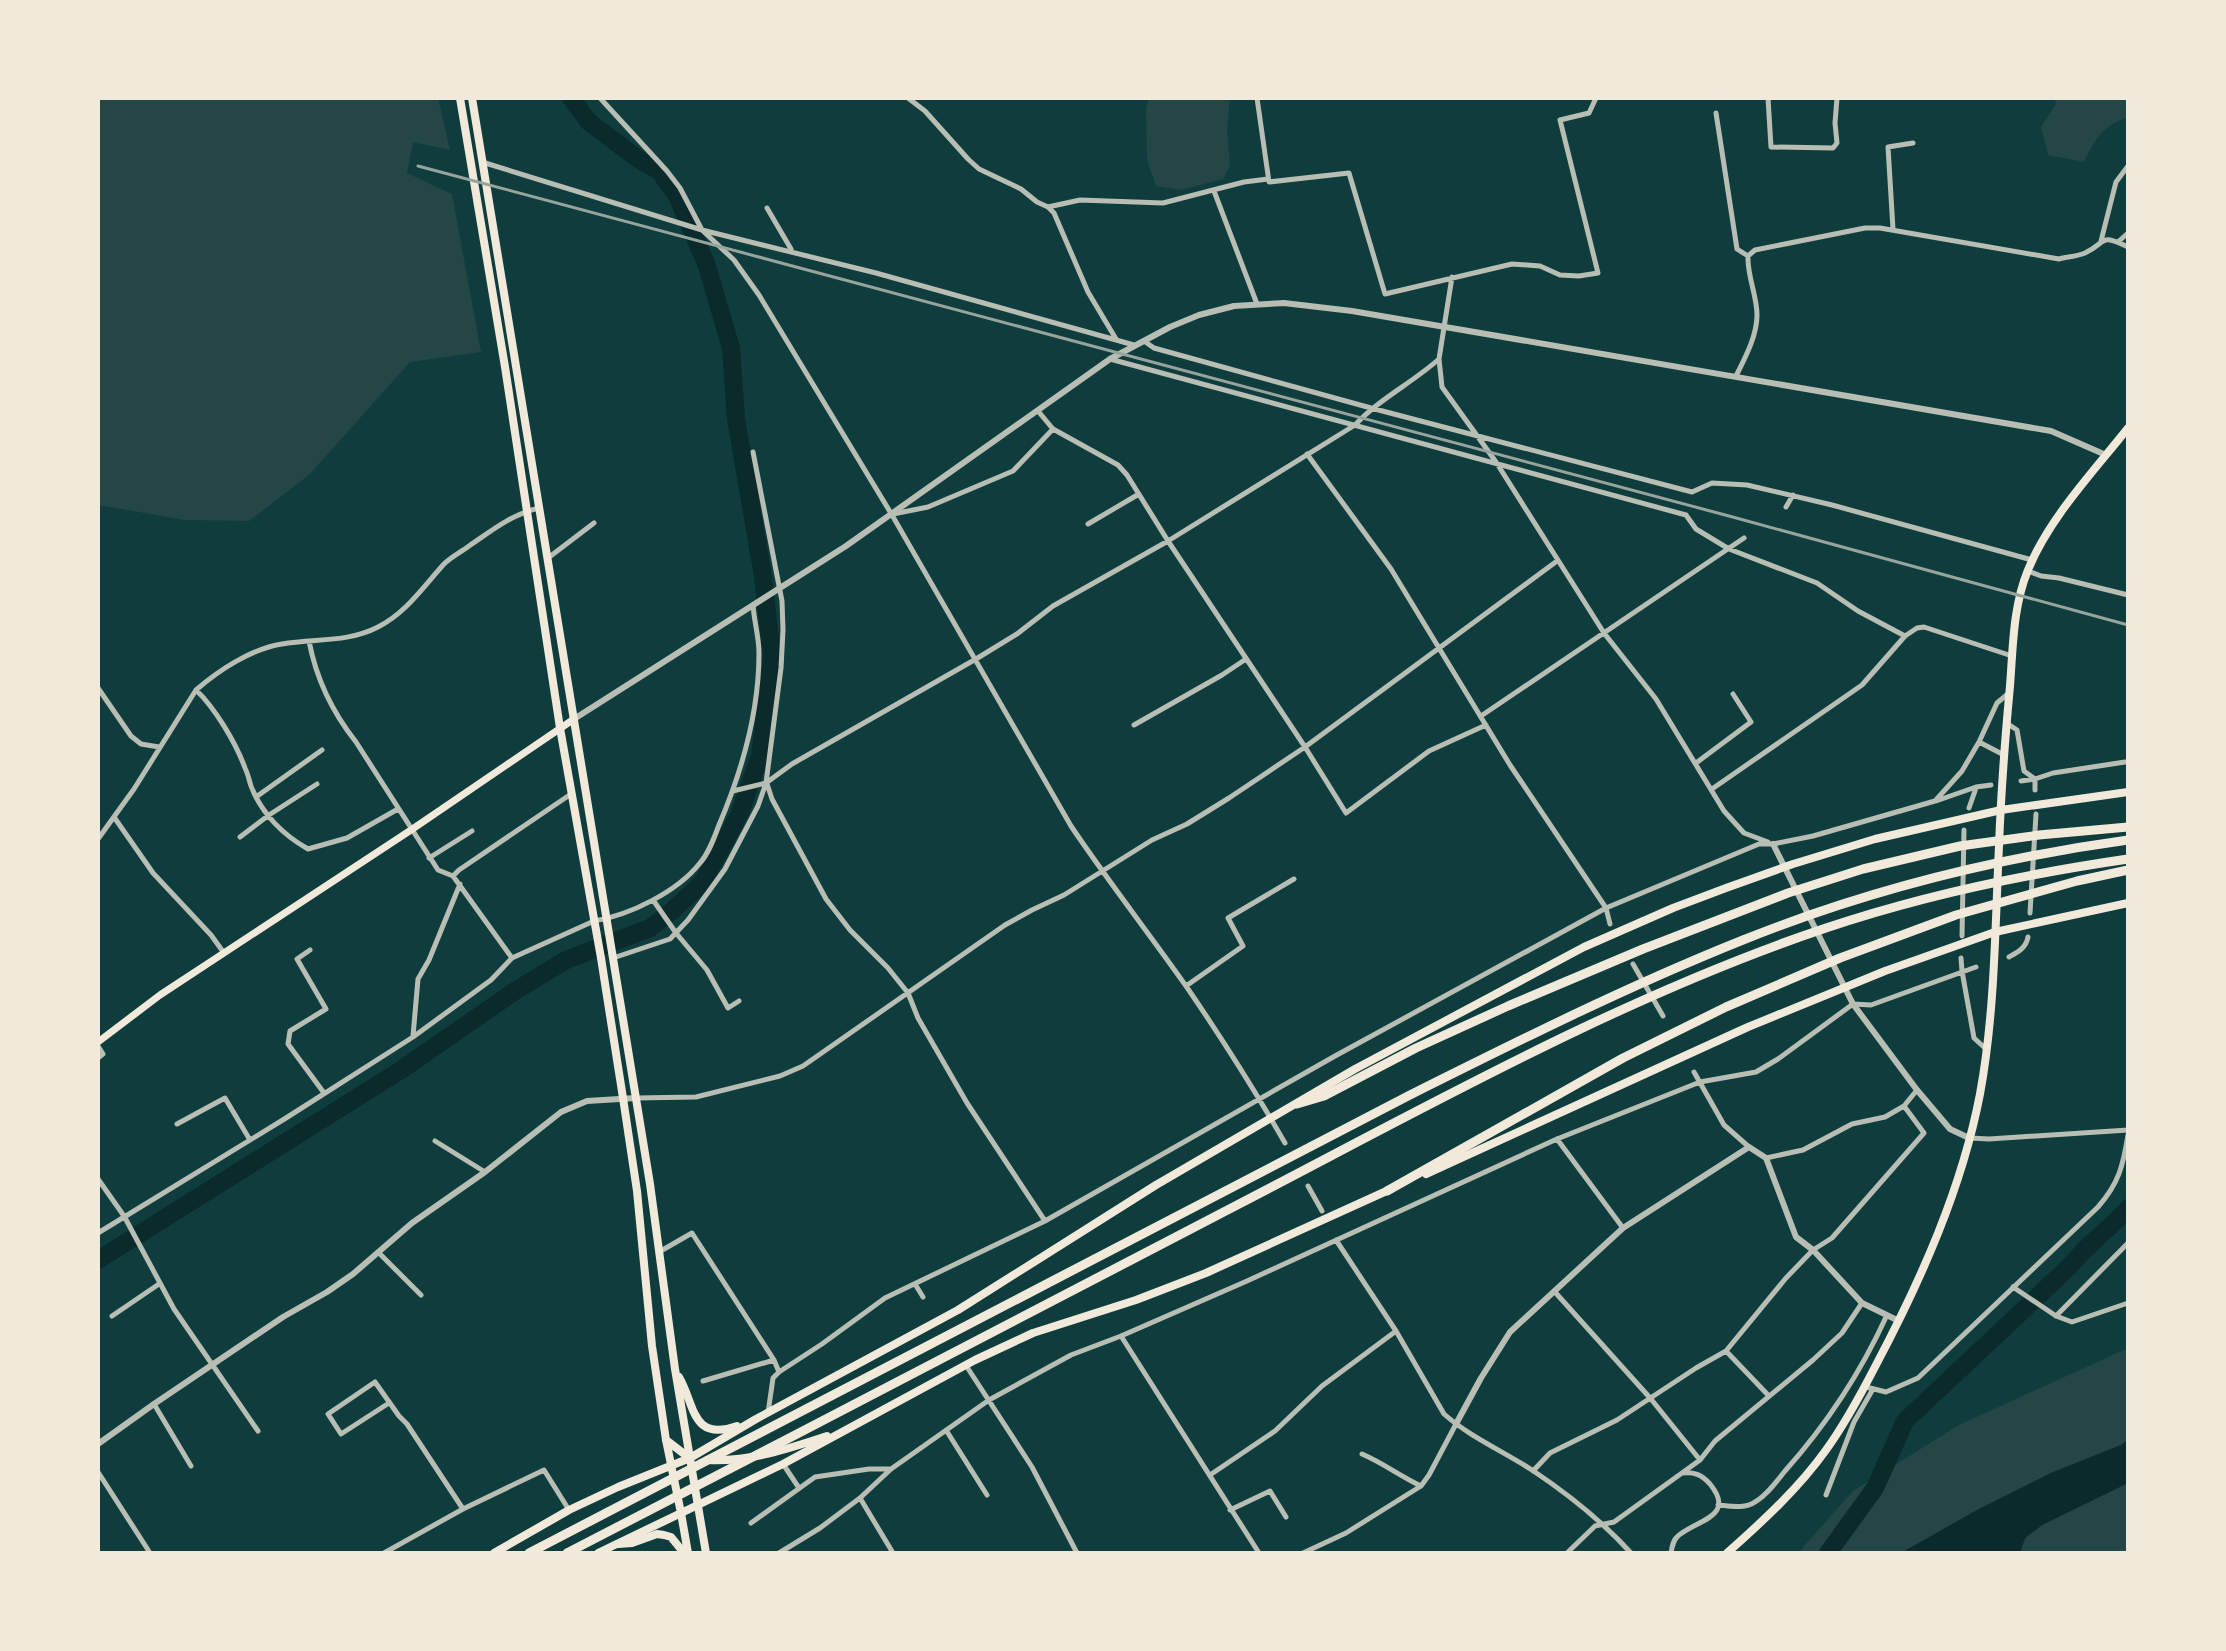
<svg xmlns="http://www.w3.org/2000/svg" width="2226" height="1651" font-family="Karla,sans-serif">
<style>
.green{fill:#244646}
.water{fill:#0a2a2b}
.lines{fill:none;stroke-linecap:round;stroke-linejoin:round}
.river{stroke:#0a2a2b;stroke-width:18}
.minor{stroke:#b8beb3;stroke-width:5}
.tertiary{stroke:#b8beb3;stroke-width:6}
.secondary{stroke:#f1e9da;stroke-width:7}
.primary{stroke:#f1e9da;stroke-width:8}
.trunk{stroke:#f1e9da;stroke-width:8}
.motorway{stroke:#f1e9da;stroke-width:9}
.rail{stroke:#97a49c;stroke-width:3}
</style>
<rect width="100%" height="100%" fill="#0f3d3e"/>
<path class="green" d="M98,98H438L450,150L413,142L407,173L452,194L481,352L410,362L310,474L249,521L185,520L98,505Z
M1149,98H1230L1227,129L1230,166L1223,179L1181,190L1156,186L1147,160L1146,108Z
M2054,98H2128V118C2104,123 2094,141 2084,162L2048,155L2041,127L2056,104Z
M2128,1348V1440L2121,1445L2051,1473L1979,1509L1901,1553H1798L1853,1491L1959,1425Z
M2128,1483V1553H2020L2025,1538L2042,1525Z"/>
<path class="water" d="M2128,1440V1483L2042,1525L2025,1538L2020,1553H1901L1979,1509L2051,1473L2121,1445Z"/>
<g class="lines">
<path class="river" d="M98,1260L401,1070L515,991L566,960L650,928L672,911L703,882L739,815L760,756L772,658L763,576L736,419L731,348L707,266L677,196L659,171L638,159L589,122L571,98
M1828,1553L1875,1488L1905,1421L2070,1266C2087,1244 2110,1229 2128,1208"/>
<path class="minor" d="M600,98L667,171L680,188L702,230L734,260L759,295L892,515L1071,826C1108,881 1148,932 1186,986C1221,1037 1254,1089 1285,1143
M908,98L925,111L968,159L979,169L1021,189L1037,202L1048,207L1080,200L1163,203L1244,182L1268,179
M1257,98L1269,182L1349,173L1385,294L1512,264L1540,266L1560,275L1579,276L1598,273L1560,120L1589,113L1596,98
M1768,98L1771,147L1833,148L1837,143L1835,123L1837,98
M1716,113L1737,249L1748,256
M482,162L702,230L876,273L1134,345
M1214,191L1257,304
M1048,207L1054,213L1088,292L1116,339
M767,208L791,249
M1893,229L1888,147L1913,143
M2101,241L2116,182L2128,166
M2118,242L2128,233
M1748,256L1755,250L1865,228H1880L2059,259C2067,257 2078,256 2085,253C2108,242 2098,233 2128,247
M1452,277L1439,359L1442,387L1496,462L1604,633L1656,699L1724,811L1744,833L1768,842
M1144,341L1154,348L1371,408L1692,492L1712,483L1747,485L1832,505L2032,560
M1110,359L1686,515L1696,529L1729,549L1817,583L1858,611L1905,636
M1736,376C1745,358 1757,336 1757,315C1757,295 1747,276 1748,256
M1038,411L1053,429L1118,465L1127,475L1168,541L1305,747L1346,813L1429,751L1486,725
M1307,454L1391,569L1510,765L1606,908L1610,924
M1786,507L1793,495
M893,514L928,507L1013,471L1053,429
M1088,524L1139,494
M548,558L594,523
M2028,571L2041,576L2059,578L2128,595
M309,641C316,678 333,713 356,742L438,870L453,876L512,958
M98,688L131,736L141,744L159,747
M196,690C215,708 236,743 245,768C248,774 249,780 251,786C261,813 283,835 308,849L347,838L398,809
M1481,716L1744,538
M2008,724L2017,730L2024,771L2035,779V790
M1134,725L1222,675L1246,659
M1979,742L2004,755
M1696,763L1751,722L1733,694
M2021,781L2035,779L2053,773L2125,762
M767,784L772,799L826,899L850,930L888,968L908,993L918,1018L967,1103L1045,1221
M1712,789L1862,685L1905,636L1917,628L1924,627L2012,656
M733,791L766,783L792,764L976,659L1017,634L1053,606L1168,541L1355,425C1379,399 1412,383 1439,359
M256,797L322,750
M1936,801L1976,787L1991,785
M1969,808L1976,788
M114,817L153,873L211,935L224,953
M240,837L269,815L317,784
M98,839L134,789L196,690C219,670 251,649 282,644C315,638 347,643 378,627C406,613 423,587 444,564C451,557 461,552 469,546C491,531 512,514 539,508
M429,858L472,831
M453,876L459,870L571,794
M653,900L676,933L707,970L728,1008L739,1001
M2030,913L2036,814
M1962,936L1964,830
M310,950L297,959L326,1009L290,1031L288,1044L324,1093
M2009,957C2018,952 2026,948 2028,937
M613,958L670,939L688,920L725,869L758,806L766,783L781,668L783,630L782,601L753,452
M1961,958L1962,971L1974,1038L1986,1049
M1633,964L1663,1016
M1186,986L1243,946L1228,918L1294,879
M413,1036L418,979L429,960L460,884
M98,1046L103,1054L98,1058
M1694,1072L1724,1125L1749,1147
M636,1098L696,1097L780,1076L803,1066L1005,925L1032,910L1064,895L1152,840L1187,824L1229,798L1305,747L1557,561
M177,1124L225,1098L250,1140
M1970,1138L1989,1139L2128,1130
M1557,1139L1623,1228
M435,1141L485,1172
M1766,1158L1803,1150L1852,1124L1885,1117L1904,1106
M98,1179L124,1216L174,1309L258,1431
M1308,1186L1322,1211
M98,1233L286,1118L413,1037L491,980L512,958L594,921C630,915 677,892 700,863C709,853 714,838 719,825C742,771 759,712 759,653C759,637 754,621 753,605
M1336,1240L1396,1331L1444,1414C1470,1437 1503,1451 1532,1470C1568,1494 1602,1521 1631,1553
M378,1252L421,1295
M659,1252L692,1233L774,1360L779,1372
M915,1284L923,1297
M2013,1287L2056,1316L2072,1322L2128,1303
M1554,1291L1651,1399L1700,1460
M112,1316L159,1284
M2056,1316L2128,1243
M1121,1336L1259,1553
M1726,1351L1769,1396
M967,1367L1032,1467L1077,1553
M703,1381L774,1360
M1866,1387L1886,1392L1918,1378L2098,1207C2119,1183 2123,1166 2128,1135
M389,1403L341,1434L328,1414L375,1382L399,1416L407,1424L463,1509
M154,1404L191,1466
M768,1413L773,1378L779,1372L822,1344L885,1298L1045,1221L1335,1056L1606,908L1759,844H1773L1813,836L1935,801L1962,771L1979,742L1997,703L2009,693
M946,1430L987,1495
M1362,1454C1383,1463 1400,1476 1421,1486
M783,1464L799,1488
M1533,1471L1550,1453L1617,1420L1696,1368L1726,1351L1786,1278L1813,1250L1832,1238L1924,1133L1904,1106L1917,1090
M98,1472L150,1553
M1210,1475L1275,1431L1322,1386L1396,1331
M1826,1495L1854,1422L1873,1389
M860,1498L893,1553
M1718,1505C1730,1506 1745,1509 1755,1502C1767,1495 1776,1482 1785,1471C1827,1424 1861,1372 1887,1315
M1230,1510L1270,1491L1286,1517
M751,1523L815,1477L869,1469H891
M384,1553L463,1509L544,1470L569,1510
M779,1553L820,1528L860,1498L891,1469L989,1400L1071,1355L1121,1336L1247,1281L1557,1139L1700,1082L1756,1072L1778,1059L1853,1004L1871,1005L1976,967
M1303,1553L1346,1533L1421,1486L1429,1475L1456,1424
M1567,1553L1595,1526L1614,1522L1700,1460L1715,1441L1813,1360L1842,1333L1862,1303
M1671,1553C1672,1547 1673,1540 1678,1536C1696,1520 1737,1517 1710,1484C1701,1474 1694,1472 1682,1473"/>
<path class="tertiary" d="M574,719L846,546L1110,359L1170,327L1199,315L1234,306L1284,303L1352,311L2051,431L2106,455
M1773,844L1853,1004L1917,1090L1950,1129L1969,1138
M1456,1424L1481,1378L1510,1332L1623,1228L1749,1147L1766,1158L1796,1237L1813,1250L1862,1303L1899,1321
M98,1444L154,1404L283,1317L327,1292L353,1274L412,1223L485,1172L561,1112L587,1101L636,1098"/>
<path class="secondary" d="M98,1042L160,995L411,830L574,719"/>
<path class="primary" d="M698,1506L706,1553
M681,1513L688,1553
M618,1544L632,1543L657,1534L664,1535L671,1537L684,1553
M1727,1553C1762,1522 1799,1488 1826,1450C1845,1424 1861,1394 1876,1365C1921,1280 1962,1188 1980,1094C1995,1013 1995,928 1999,846C2001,793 2005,739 2010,686C2013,647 2013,606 2028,570C2049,518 2094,471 2128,428"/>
<path class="trunk" d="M460,98L505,367L560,728L601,958L623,1098L637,1191L652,1346L666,1440L681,1513
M472,98L650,1184L675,1369L698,1506
M1426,1174L1748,1027L1885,971L1995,932L2128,903
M679,1377C695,1404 691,1442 737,1426
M666,1440L683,1453L691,1455
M708,1460C749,1462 788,1449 827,1436
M494,1553L569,1510L618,1487L690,1458L756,1419L958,1310L1156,1185L1355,1069L1584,947L1673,908L1726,888L1793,864L1875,839L2001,810L2128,792
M598,1553L783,1464L975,1360L1033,1333L1136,1300L1206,1273L1391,1189"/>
<path class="motorway" d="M1297,1104L1324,1096L1416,1048L1508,1006L1643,949L1788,893L1863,869L1960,846L2039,835L2128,827
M1387,1191L1623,1058L1726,1007L1840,958L1956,915L2077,881L2128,870
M529,1553L1408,1096C1518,1041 1628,986 1743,940C1865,891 1997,858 2128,840
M567,1553C792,1437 1016,1320 1241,1203C1430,1105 1623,996 1826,928C1924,895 2025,874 2128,859"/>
<path class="rail" d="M418,166L1729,516L2128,625"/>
</g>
<rect width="2226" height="1651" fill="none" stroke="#f1e9da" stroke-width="200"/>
</svg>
